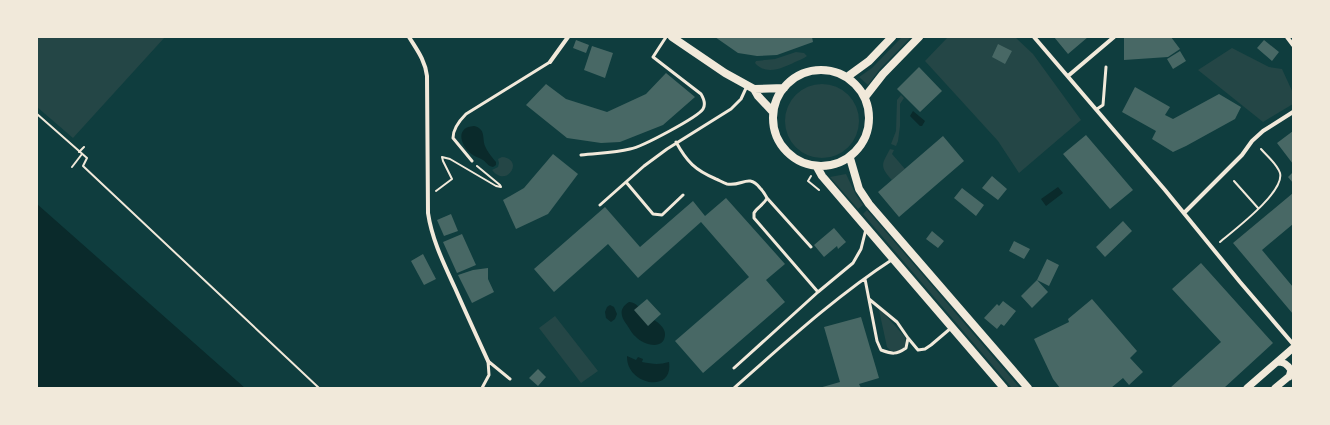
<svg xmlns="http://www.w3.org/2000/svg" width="1330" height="425" font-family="Quicksand,sans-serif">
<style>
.green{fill:#244646}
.water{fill:#0a2a2b}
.building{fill:#486865}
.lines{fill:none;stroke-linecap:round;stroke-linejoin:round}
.path{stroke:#f1e9da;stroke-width:2}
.service{stroke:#f1e9da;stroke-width:3}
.minor{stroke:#f1e9da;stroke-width:4}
.tertiary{stroke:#f1e9da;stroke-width:7}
.secondary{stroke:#f1e9da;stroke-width:8}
</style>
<rect width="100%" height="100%" fill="#0f3d3e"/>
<path class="green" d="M37,37H165L73,138L37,107Z
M902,37H911L879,70L868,85L859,77L872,68Z
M948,37H1015L1033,54L1081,120L1019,173L998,141L925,61Z
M1232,48L1269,67L1282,69L1293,93V104L1263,122L1198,70Z
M796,52L804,53L807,56C803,59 799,60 795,62C783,68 766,76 755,63L756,61L775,59Z
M785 121a37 37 0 1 1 74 0a37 37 0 1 1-74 0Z
M901,95L904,98L900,104V126L898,141L896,146L891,144L896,131L897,100Z
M890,149L894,150L892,154L905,169L892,180C879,166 882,164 890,149Z
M502,157C525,159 507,189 492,170L498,167L499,163L498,159Z
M846,174L856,195L863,205L858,209L830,177Z
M867,210L1020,388H1012L863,214Z
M880,309L905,337L906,345L904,348L896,352L891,351L887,347L879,310Z
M555,316L598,371L581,383L539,328Z"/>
<path class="water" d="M913,111L925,121L922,126H920L910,116Z
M474,126C486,129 482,137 485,146C488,153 492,157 496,162V165L493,167C488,166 487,163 483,160C478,157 473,156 469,152C459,142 457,127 474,126Z
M1058,187L1063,193L1046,206L1041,199Z
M37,204L245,388H37Z
M629,302C640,302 644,317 648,325L654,320C659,323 665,328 665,334C665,351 643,345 636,337C632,334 630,329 627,325C620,316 619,308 629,302Z
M610,305L614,307L617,314L615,319L611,322L606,318L605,312L607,307Z
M627,356L636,360L638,357L643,359L642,362C652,364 659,365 669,362C674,394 626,385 627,356Z"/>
<path class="building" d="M715,37H812L813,42L777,55L757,56L738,53Z
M1054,37H1088L1068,54Z
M1125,37H1171L1180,49L1168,57L1124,60V38Z
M576,40L589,45L586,53L573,48Z
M1264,40L1279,52L1272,61L1257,48Z
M998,44L1012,51L1005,64L992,57Z
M592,46L613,53L605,78L584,70Z
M1180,51L1186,61L1173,69L1167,59Z
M919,67L942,91L920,112L897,89Z
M666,73L695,97L663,125L620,142L601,143L567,138L526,105L546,84L566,99L607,112L646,94Z
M1135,87L1170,107L1165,115L1173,119L1219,94L1241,107L1235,119L1186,146L1173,152L1152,139L1156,131L1122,112Z
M1293,131V164L1277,143Z
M1086,135L1133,190L1110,209L1063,154Z
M943,136L964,161L899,217L878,192Z
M553,154L578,174L548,214L516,229L503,200L524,188Z
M1293,172V183L1288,177Z
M992,176L1007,189L998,200L982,188Z
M962,188L984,205L976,216L954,198Z
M1293,193V224L1262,250L1293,287V314L1233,243Z
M726,198L785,264L766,280L785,302L703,373L675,341L749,277L701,222L638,278L608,244L554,292L534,269L605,207L640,247L693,201L705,216Z
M451,214L458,231L444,236L437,220Z
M1123,221L1132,231L1105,257L1096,247Z
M834,228L846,242L838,249L837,246L824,257L814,245Z
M932,231L944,241L938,248L926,239Z
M462,234L476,265L457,273L443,242Z
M1014,241L1030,249L1024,259L1009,251Z
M423,254L436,279L424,285L411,261Z
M1047,259L1059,265L1049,286L1037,280Z
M1201,263L1273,343L1224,388H1170L1221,342L1172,289Z
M488,268V279L494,292L472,303L458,275L473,270Z
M1037,280L1048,292L1032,308L1021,296Z
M647,299L661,314L648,326L634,310Z
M1092,299L1137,351L1130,358L1143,372L1129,385L1123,378L1111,388H1060L1053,379L1034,339L1069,322L1068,319Z
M1003,301L1016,311L1004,326L1001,324L997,329L984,318L997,304L999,306Z
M861,317L879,378L859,384L861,388H819L840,382L824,327Z
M538,369L546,377L538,386L529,378Z"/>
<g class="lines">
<path class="path" d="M37,114L87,158L83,166L319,388
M79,152L84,147
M72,167L82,154
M811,176L808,181L819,190
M1234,181L1258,208
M436,191L452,179L443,161L442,157L450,159L496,186L501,187L500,185L477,166
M1220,242C1234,230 1285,192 1280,173C1277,164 1267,156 1261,149"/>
<path class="service" d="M1097,109L1103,105L1106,67
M676,142C687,162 695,170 716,179C719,180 723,183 727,184C742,187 748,173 760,188C763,191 765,194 767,198C764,205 757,207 754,213V218L818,292
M581,155C597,153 614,153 630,149C642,147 698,117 703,109C706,104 704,99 701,94L653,57L666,37
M472,161L453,138C453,129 459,121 466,114L550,62
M626,182L653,214L662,215L683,195
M767,198L811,247
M600,205L644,166L667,149L731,109L741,99L747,86
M865,279L877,341L881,350C892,354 896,355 906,348L908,338L897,322L869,299
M908,338L918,350L925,349L931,345L951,328
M488,361L510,379
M734,368L818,292L853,263L861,249L866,229
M482,388L489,375L488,361
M734,388C785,343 836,296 893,259"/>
<path class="minor" d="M409,37C417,50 425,60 427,76L428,213C432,240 444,264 455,288C466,313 477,337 488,361
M1034,37L1165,190L1240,282L1293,344
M1287,37L1293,45
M550,62L568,37
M1068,76L1114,37
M1184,213L1242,155L1252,141L1263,131L1293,112"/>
<path class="tertiary" d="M1277,362C1284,362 1287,364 1291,370L1289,377
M1247,388L1293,348
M1275,388L1292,374"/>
<path class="secondary" d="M672,37L725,73L754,89L784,88
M773 118a48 48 0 1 1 96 0a48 48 0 1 1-96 0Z
M847,77L869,61L892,37
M754,89L758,96L773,112
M865,97L883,74L919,37
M850,158L859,189L869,204L1028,388
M817,167L822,176L1004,388"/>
</g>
<rect width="1330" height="425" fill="none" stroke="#f1e9da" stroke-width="76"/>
</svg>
